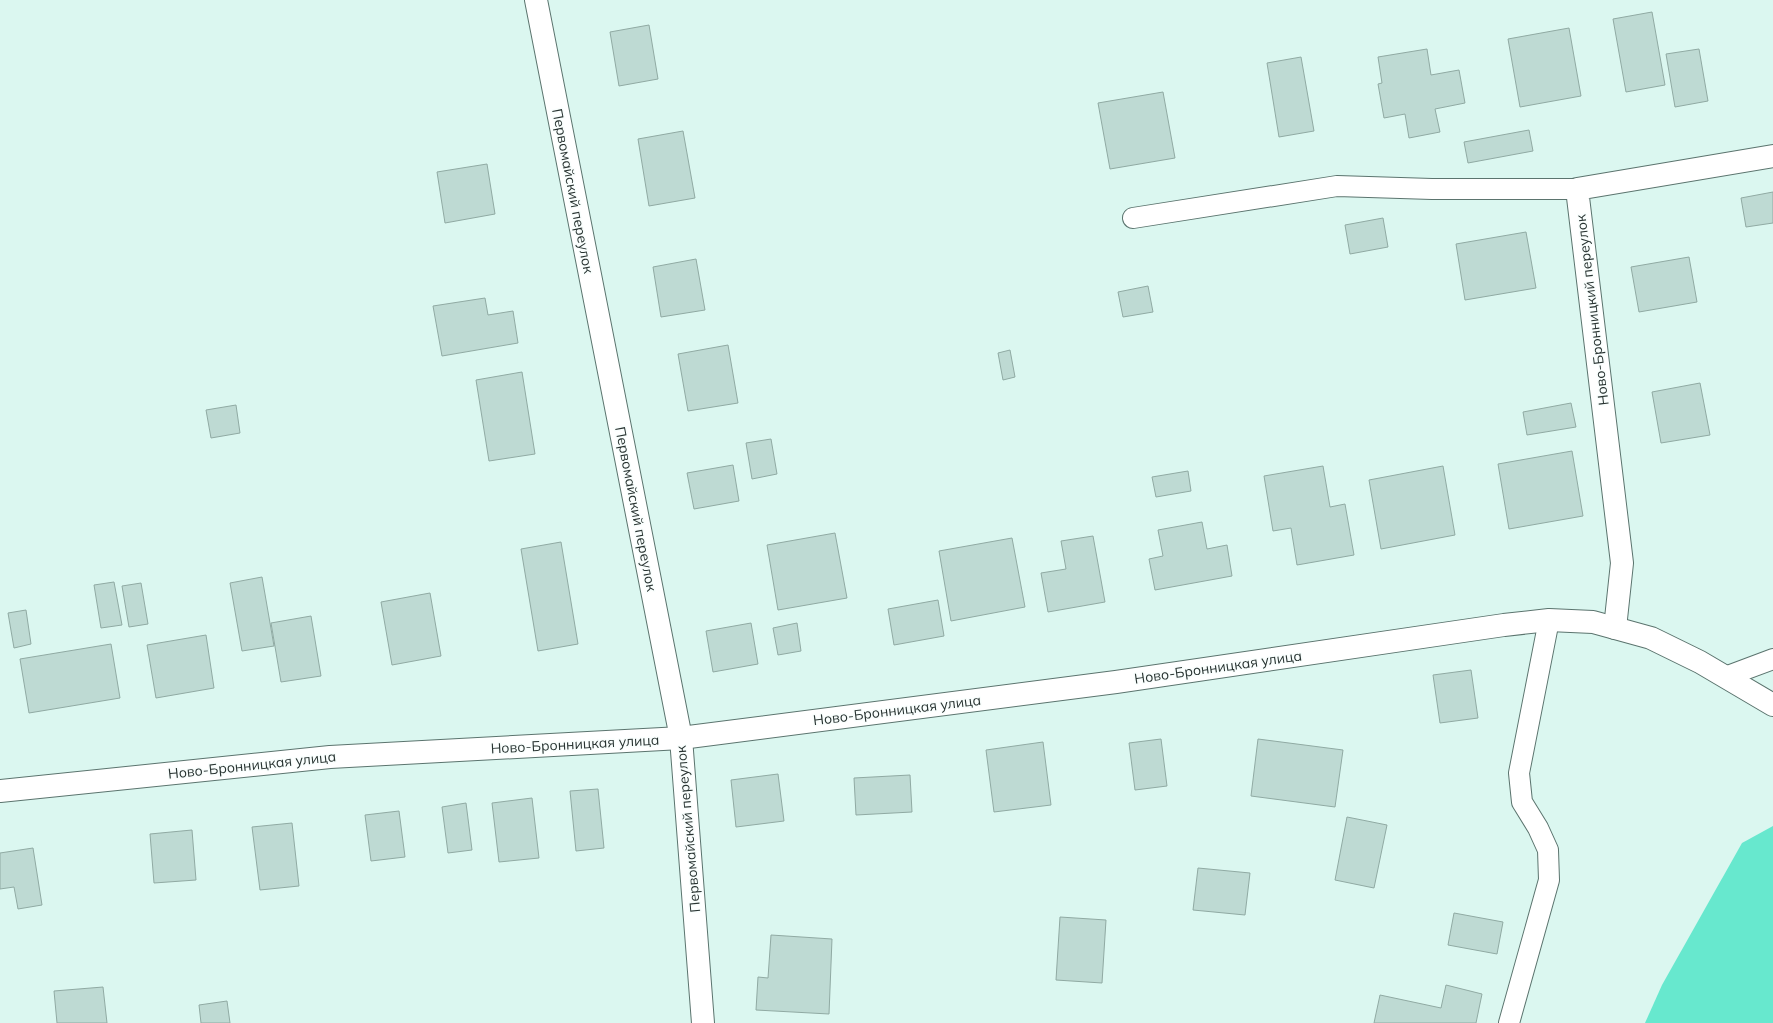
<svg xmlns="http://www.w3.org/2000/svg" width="1773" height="1023" font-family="Mulish,sans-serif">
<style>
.water{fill:#67e8ce}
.building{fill:#bedad3;stroke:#90aaa3}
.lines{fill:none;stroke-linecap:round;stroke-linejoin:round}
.service-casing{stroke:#5b746e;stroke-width:22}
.minor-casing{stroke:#5b746e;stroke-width:24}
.tertiary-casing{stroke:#5b746e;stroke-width:24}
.service{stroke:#fff;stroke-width:20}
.minor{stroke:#fff;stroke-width:22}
.tertiary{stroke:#fff;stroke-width:22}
.labels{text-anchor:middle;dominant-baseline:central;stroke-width:3;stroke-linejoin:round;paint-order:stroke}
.street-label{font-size:14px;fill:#283331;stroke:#f9fefd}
</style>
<rect width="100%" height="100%" fill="#dbf7f0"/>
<path class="water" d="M1773,826V1023H1645L1662,985L1742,843Z"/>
<path class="building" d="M1652,12L1665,85L1626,92L1613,19Z
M649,25L658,79L619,86L610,32Z
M1569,28L1581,96L1520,107L1508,39Z
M1427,49L1431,75L1459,70L1465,103L1435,109L1440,132L1409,138L1405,114L1384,118L1378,84L1382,83L1378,57Z
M1699,49L1708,101L1675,107L1666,54Z
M1301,57L1314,131L1279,137L1267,63Z
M1163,92L1175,158L1110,169L1098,103Z
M1529,130L1533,151L1468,163L1464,142Z
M683,131L695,198L649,206L638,139Z
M487,164L495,214L445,223L437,172Z
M1773,192V223L1746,227L1741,198Z
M1383,218L1388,247L1350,254L1345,225Z
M1526,232L1536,288L1465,300L1456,244Z
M1689,257L1697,302L1639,312L1631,267Z
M696,259L705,310L661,317L653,267Z
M1148,286L1153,312L1123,317L1118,292Z
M485,298L488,315L513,311L518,343L442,356L433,306Z
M728,345L738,403L688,411L678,354Z
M1010,350L1015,377L1003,380L998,353Z
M522,372L535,454L489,461L476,380Z
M1700,383L1710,435L1661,443L1652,392Z
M1571,403L1576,427L1527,435L1523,412Z
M236,405L240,433L211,438L206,410Z
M771,439L777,474L752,479L746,443Z
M1572,451L1583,516L1509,529L1498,464Z
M733,465L739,501L694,509L687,473Z
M1323,466L1330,507L1345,504L1354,555L1297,565L1291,528L1273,531L1264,476Z
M1443,466L1455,535L1381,549L1369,480Z
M1188,471L1191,491L1156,497L1152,477Z
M1202,522L1207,549L1227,545L1232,576L1155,590L1149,559L1163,556L1158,530Z
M835,533L847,598L778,610L767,545Z
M1093,536L1105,602L1048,612L1041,573L1066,569L1061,541Z
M1012,538L1025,607L951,621L939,551Z
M561,542L578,644L538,651L521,549Z
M262,577L274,646L242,651L230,583Z
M114,582L122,625L101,628L94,585Z
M141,583L148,624L129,627L122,586Z
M430,593L441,656L392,665L381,602Z
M938,600L944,636L894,645L888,609Z
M26,610L31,644L14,648L8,613Z
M311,616L321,676L281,682L271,623Z
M751,623L758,664L713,672L706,631Z
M797,623L801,651L778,655L773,628Z
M206,635L214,688L156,698L147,645Z
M111,644L120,698L29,713L20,659Z
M1471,670L1478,718L1440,723L1433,675Z
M1161,739L1167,786L1135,790L1129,743Z
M1258,739L1343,750L1335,807L1251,796Z
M1043,742L1051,805L994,812L986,750Z
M778,774L784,821L736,827L731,780Z
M910,775L912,812L856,815L854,778Z
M598,789L604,848L576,851L570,791Z
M532,798L539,858L499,862L492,803Z
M466,803L472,850L448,853L442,807Z
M399,811L405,857L371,861L365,815Z
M1347,817L1387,825L1374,888L1335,880Z
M292,823L299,886L260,890L252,827Z
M192,830L196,880L154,883L150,834Z
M33,848L42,905L18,909L14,887L0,889V853Z
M1198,868L1250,873L1245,915L1193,910Z
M1454,913L1503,922L1497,954L1448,945Z
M1060,917L1106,920L1102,983L1056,980Z
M771,935L832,939L829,1014L756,1010L758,977L768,978Z
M1446,985L1482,994L1476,1023H1374L1380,995L1441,1008Z
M103,987L107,1023H57L54,991Z
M227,1001L230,1023H201L199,1005Z"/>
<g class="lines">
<defs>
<path id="service" d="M1133,218L1337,186L1432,189H1577
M1725,677L1773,659
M1509,1023L1549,880L1548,850L1538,828L1522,802L1519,773L1549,620"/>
<path id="minor" d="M1615,628L1622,563L1577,189L1773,156
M681,738L703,1023"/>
<path id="tertiary" d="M536,0L681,738
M0,791L330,757L681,738L1116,682L1504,625L1549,620L1593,622L1651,638L1700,662L1773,705"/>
</defs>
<use href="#service" class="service-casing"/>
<use href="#minor" class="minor-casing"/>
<use href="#tertiary" class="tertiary-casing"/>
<use href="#service" class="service"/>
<use href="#minor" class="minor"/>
<use href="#tertiary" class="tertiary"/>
</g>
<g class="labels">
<g class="street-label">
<text transform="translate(573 191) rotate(79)">Первомайский переулок</text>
<text transform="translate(1592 310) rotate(-97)">Ново-Бронницкий переулок</text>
<text transform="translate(636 509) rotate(79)">Первомайский переулок</text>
<text transform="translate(1218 667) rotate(-8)">Ново-Бронницкая улица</text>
<text transform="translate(897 710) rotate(-7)">Ново-Бронницкая улица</text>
<text transform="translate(575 744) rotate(-3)">Ново-Бронницкая улица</text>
<text transform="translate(252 765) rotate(-6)">Ново-Бронницкая улица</text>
<text transform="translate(688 829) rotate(-95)">Первомайский переулок</text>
</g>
</g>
</svg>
